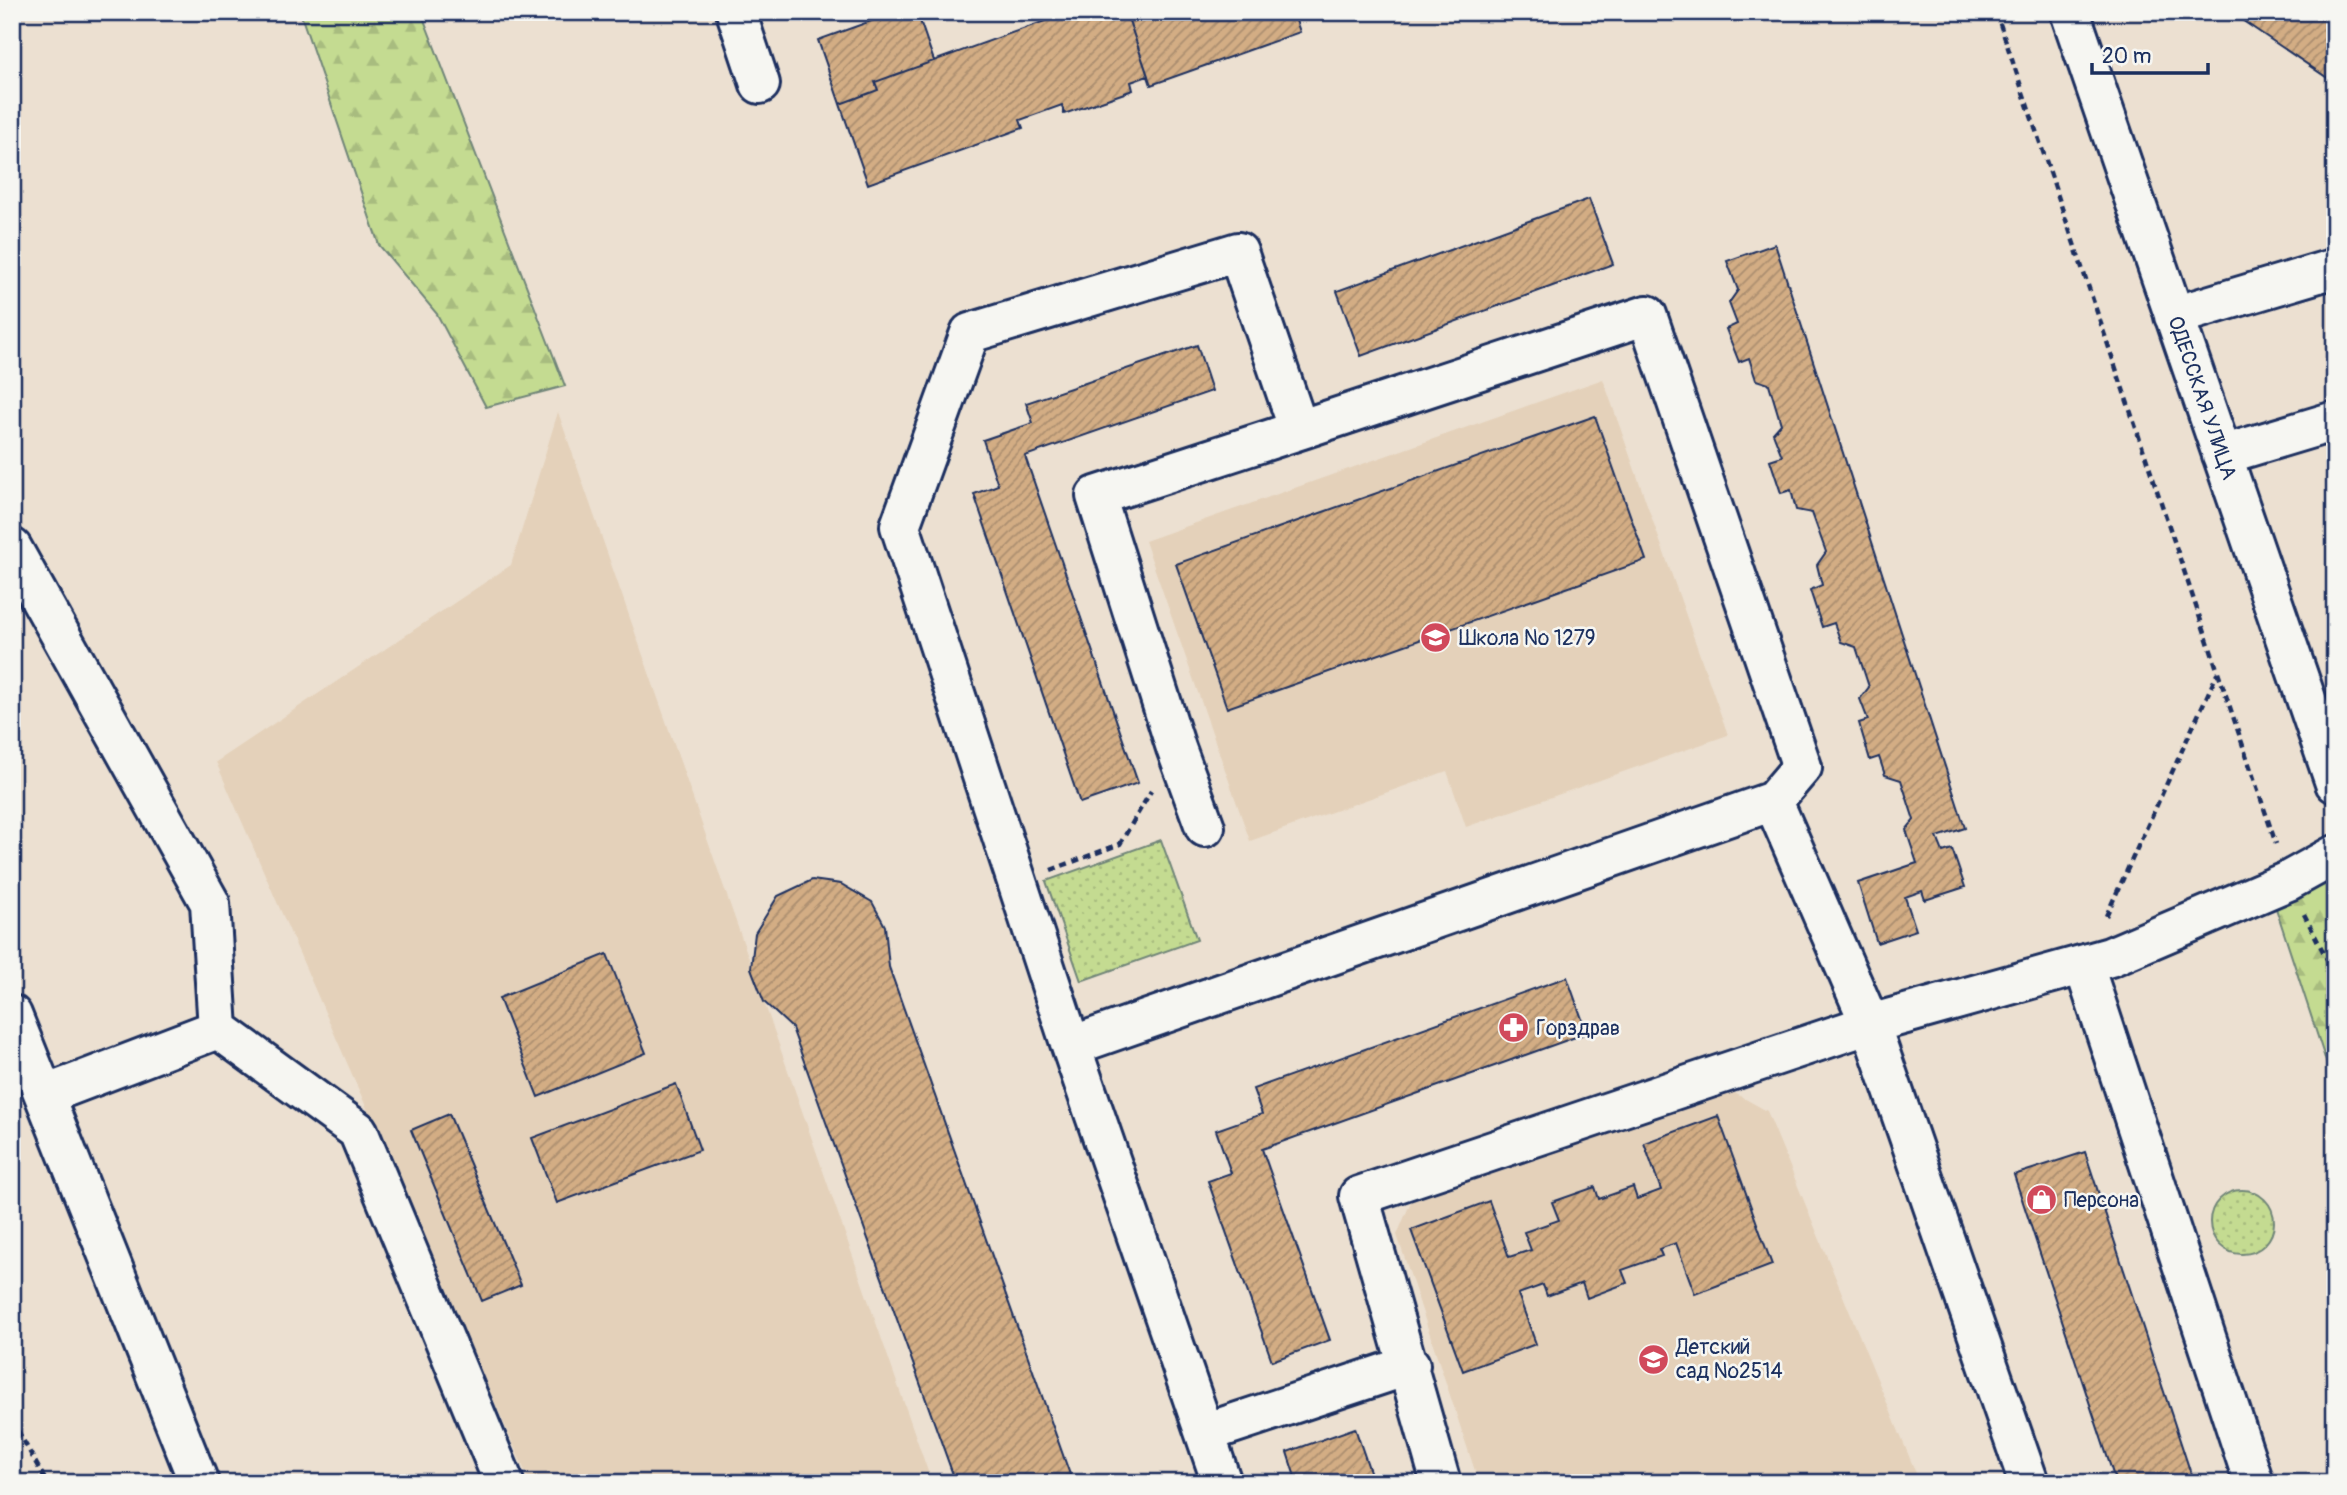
<svg xmlns="http://www.w3.org/2000/svg" width="2347" height="1495" font-family="Pangolin,sans-serif">
<style>
.built{fill:#e4d1ba}
.grass{fill:url(#grass-dots);stroke:#708578;stroke-width:2}
.forest{fill:url(#forest-firs);stroke:#708578;stroke-width:2}
.building{fill:url(#building-hatch);stroke:#1b2f5e;stroke-width:2}
.lines{fill:none;stroke-linecap:round;stroke-linejoin:round}
.minor-casing{stroke:#1b2f5e;stroke-width:44}
.path{stroke:#1b2f5e;stroke-width:4.5;stroke-dasharray:7 5;stroke-linecap:butt}
.minor{stroke:#f6f6f2;stroke-width:38}
.labels{text-anchor:middle;dominant-baseline:central;stroke-width:5;stroke-linejoin:round;paint-order:stroke}
.street-label{font-size:21px;fill:#1b2f5e;stroke:#f6f6f2}
.poi-label{font-size:21px;fill:#1b2f5e;stroke:#f6f6f2;text-anchor:start}
</style>
<defs>
<pattern id="grass-dots" width="8" height="8" patternUnits="userSpaceOnUse" patternTransform="scale(1.75)"><rect width="8" height="8" fill="#c4db91"/><path d="M2 2h.1M6 6h.1" fill="none" stroke="#a8bc7f" stroke-width="1.8" stroke-linecap="round"/></pattern>
<pattern id="forest-firs" width="22" height="20" patternUnits="userSpaceOnUse" patternTransform="scale(1.75)"><rect width="22" height="20" fill="#c4db91"/><path d="M5 1l3.5 6h-7zM16 11l3.5 6h-7z" fill="#a8bc7f"/></pattern>
<pattern id="building-hatch" width="6" height="6" patternUnits="userSpaceOnUse" patternTransform="scale(1.75)"><rect width="6" height="6" fill="#d3ad84"/><path d="M-1 1l2-2M0 6l6-6M5 7l2-2" fill="none" stroke="#aa8d6f"/></pattern>
</defs>
<rect width="100%" height="100%" fill="#ece0d1"/>
<filter id="ink" filterUnits="userSpaceOnUse"><feTurbulence type="fractalNoise" baseFrequency=".0143" numOctaves="2"/><feDisplacementMap in="SourceGraphic" scale="14" xChannelSelector="R" yChannelSelector="G"/><feConvolveMatrix kernelMatrix="1 2 1 2 8 2 1 2 1" color-interpolation-filters="sRGB"/></filter>
<g filter="url(#ink)">
<path class="built" d="M1603,379L1728,735L1466,827L1447,771L1250,841L1145,541Z
M558,412L932,1483H530L216,762L511,565Z
M1731,1091L1767,1111L1920,1483H1479L1397,1235L1412,1199Z"/>
<path class="grass" d="M1161,840L1197,940L1081,981L1046,881Z
M2210 1222a32 32 0 1 1 64 0a32 32 0 1 1-64 0Z"/>
<path class="forest" d="M300,12H421L565,386L486,407L437,314L379,245Z
M2335,854V1089L2270,890Z"/>
<path class="building" d="M896,12H917L934,61L875,82L878,90L840,104L818,40Z
M1070,12H1126L1148,76L1131,82L1133,90L1064,114L1062,105L1020,120L1023,128L868,184L840,104L878,90L875,82Z
M1126,12H1293L1300,32L1151,85Z
M2230,12H2335V83Z
M1589,199L1613,264L1361,356L1337,291Z
M1775,244L1965,828L1937,837L1943,852L1952,849L1965,887L1925,900L1922,891L1905,897L1916,930L1877,943L1858,883L1917,863L1906,830L1914,820L1901,780L1885,775L1879,757L1870,760L1859,723L1868,720L1860,699L1869,687L1856,647L1841,642L1834,623L1822,627L1810,590L1822,585L1817,565L1826,552L1812,513L1796,510L1791,490L1781,493L1770,460L1782,456L1773,433L1781,424L1769,384L1756,380L1749,358L1739,362L1726,329L1737,324L1729,303L1738,290L1727,261Z
M1197,345L1212,391L1025,456L1138,783L1080,803L974,494L998,485L983,440L1033,423L1026,403Z
M1595,416L1646,560L1227,708L1176,564Z
M812,880L841,884L872,902L885,926L889,967L1073,1483H956L792,1028L764,1002L751,968L755,933L778,896Z
M607,954L646,1053L538,1097L499,998Z
M1567,977L1587,1033L1262,1149L1330,1340L1272,1361L1208,1181L1231,1173L1216,1130L1262,1114L1253,1089Z
M676,1084L700,1150L557,1203L532,1138Z
M449,1114L521,1285L482,1301L411,1130Z
M1718,1116L1772,1265L1695,1294L1676,1243L1659,1249L1662,1256L1622,1270L1627,1283L1587,1298L1582,1283L1547,1296L1543,1285L1518,1294L1536,1344L1463,1371L1411,1230L1489,1201L1509,1257L1531,1250L1524,1232L1559,1220L1552,1202L1595,1187L1599,1199L1633,1187L1637,1199L1661,1190L1644,1143Z
M2085,1152L2194,1483H2116L2014,1175Z
M1355,1428L1374,1483H1297L1287,1452Z"/>
<g class="lines">
<defs>
<path id="minor" d="M736,12L760,84
M2070,12L2335,783
M2174,316L2335,268
M2222,455L2335,421
M12,548L210,903L218,1029
M1205,827L1176,748L1096,496L1299,430
M2084,966L2254,1483
M12,1015L199,1483
M1071,1046L1773,801
M45,1095L218,1029L358,1131L504,1483
M1205,1433L1410,1365
M1222,1483L1071,1046L900,526L970,333L1238,252L1299,430L1647,315L1802,767L1773,801L1870,1024L2029,1483
M1441,1483L1359,1196L1870,1024L2110,957L2288,881L2335,855"/>
</defs>
<use href="#minor" class="minor-casing"/>
<path class="path" d="M1996,12L2276,844
M1051,870L1120,844L1151,791
M2304,914L2335,975
M2106,916L2218,672
M12,1420L47,1483"/>
<use href="#minor" class="minor"/>
</g>
</g>
<defs>
<symbol id="school-disc" viewBox="-11 -11 22 22"><circle r="9.5" fill="#d1495b" stroke="#f6f6f2"/><path d="M0-5L7-2L0 1L-7-2ZM-4 1L0 2.5L4 1V4Q0 6-4 4Z" fill="#fff"/></symbol>
<symbol id="pharmacy-disc" viewBox="-11 -11 22 22"><circle r="9.5" fill="#d1495b" stroke="#f6f6f2"/><path d="M-2-6h4v4h4v4h-4v4h-4v-4h-4v-4h4Z" fill="#fff"/></symbol>
<symbol id="shop-disc" viewBox="-11 -11 22 22"><circle r="9.5" fill="#d1495b" stroke="#f6f6f2"/><path d="M-5-2.5h2.3a2.7 3.5 0 0 1 5.4 0H5L5.5 6h-11ZM-1.5-2.5h3a1.5 2.3 0 0 0-3 0Z" fill="#fff"/></symbol>
</defs>
<g fill-rule="evenodd">
<use href="#school-disc" x="1418" y="620" width="35" height="35"/>
<use href="#pharmacy-disc" x="1496" y="1010" width="35" height="35"/>
<use href="#shop-disc" x="2024" y="1182" width="35" height="35"/>
<use href="#school-disc" x="1636" y="1342" width="35" height="35"/>
</g>
<g class="labels">
<g class="street-label">
<text transform="translate(2202 398) rotate(71)">ОДЕССКАЯ УЛИЦА</text>
</g>
<g class="poi-label">
<text x="1459" y="638">Школа № 1279</text>
<text x="1536" y="1028">Горздрав</text>
<text x="2064" y="1200">Персона</text>
<text x="1676" y="1347">Детский<tspan x="1676" dy="24">сад №2514</tspan></text>
</g>
</g>
<rect width="2347" height="1495" fill="none" stroke="#f6f6f2" stroke-width="42"/>
<rect x="21" y="21" width="2305" height="1453" fill="none" stroke="#1b2f5e" stroke-width="2.5" filter="url(#ink)"/>
<path d="M2092 63v10h116v-10" fill="none" stroke="#1b2f5e" stroke-width="3.5"/>
<text x="2102" y="63" font-size="21" fill="#1b2f5e" stroke="#f6f6f2" stroke-width="5" paint-order="stroke">20 m</text>
</svg>
